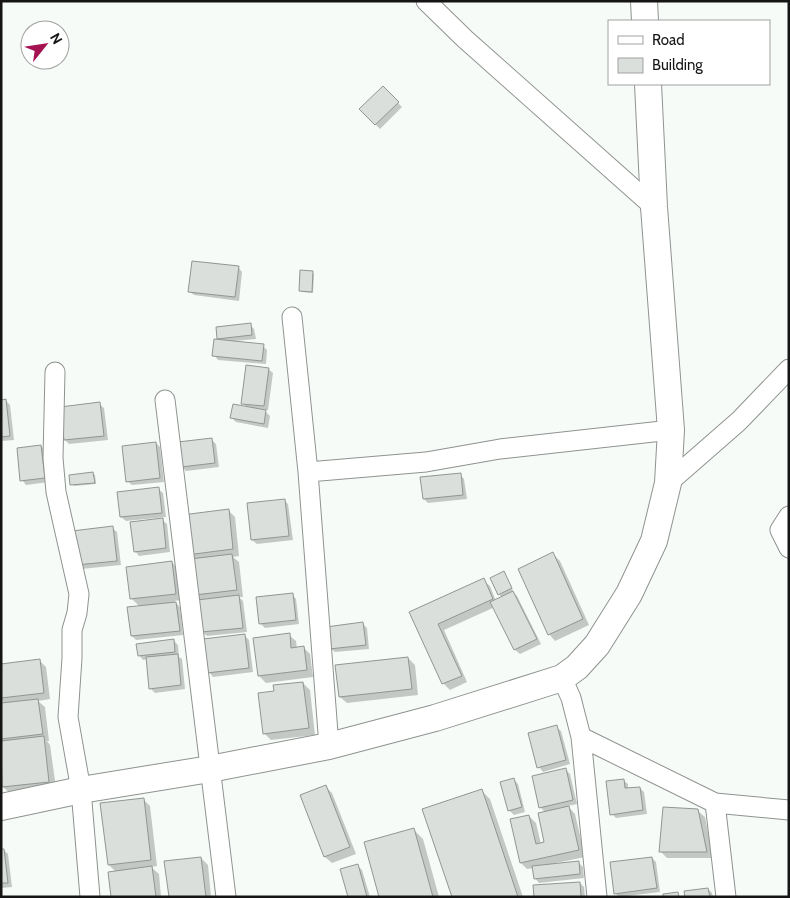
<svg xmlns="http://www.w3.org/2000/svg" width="790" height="898" font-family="Cabin,sans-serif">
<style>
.shadow{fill:#0003}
.building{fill:#dbdfdc;stroke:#929693}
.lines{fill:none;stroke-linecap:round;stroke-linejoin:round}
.minor-casing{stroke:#8f938f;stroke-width:21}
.secondary-casing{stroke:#8f938f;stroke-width:28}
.minor{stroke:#fff;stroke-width:19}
.secondary{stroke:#fff;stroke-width:26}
</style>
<rect width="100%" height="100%" fill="#f6fbf7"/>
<path class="shadow" d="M383,88L402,107L380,129L361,110Z
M238,267L242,272L239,301L194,295L189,291Z
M312,272L314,274L313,293L302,292L300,290Z
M250,325L254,329L256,339L234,341L263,346L267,350L266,364L218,360L214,355L221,341L218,338Z
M268,369L273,373L268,410H264L270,416L268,428L236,422L232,418L247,408L243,403Z
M1,401H6L10,405L14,440L1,441Z
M99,404L104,408L108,440L69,444L65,440Z
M212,440L216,444L219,467L186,471L182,467Z
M156,443L160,447L164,482L132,485L127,481Z
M41,446L45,450L49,482L26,485L22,480Z
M93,474L95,475L96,484L74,486L72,484Z
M460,474L464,479L467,499L428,503L424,499Z
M158,489L163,493L166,517L126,521L121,517Z
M284,500L288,504L293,540L257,544L252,540Z
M228,510L235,517L239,556L233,557L239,562L243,597H239L243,601L247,632L207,636L202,632V601L196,595L188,554Z
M162,520L167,524L170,552L139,556L135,551Z
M112,528L117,532L121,565L81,569L73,532Z
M553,554L560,561L589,625L555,641L549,634Z
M172,562L178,569L182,600L174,601L180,607L183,635L136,640L132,636L140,607L131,598Z
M504,573L513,590L512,591L517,596L541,644L520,654L515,650L495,607L444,630L467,682L450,690L443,683L411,613L483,580L490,586L496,601L502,598L499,594Z
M292,594L296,599L299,624L265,628L260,623Z
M363,624L367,628L369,649L335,652L330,648Z
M289,635L296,641L297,648L303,647L310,654L313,677L266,683L259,676Z
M245,636L249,640L253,672L213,677L209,672Z
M173,640L178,645L179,657L182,659L185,689L155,693L151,689L147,659L143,660L139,655Z
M408,658L415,665L418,695L347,703L340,697Z
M39,660L46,667L50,699L38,701L45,707L49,741H47L50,745L56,788L10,793L3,787L1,770V743L4,742L1,740V704H6L1,700V665Z
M303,683L310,690L315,735L271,740L264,733L275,692Z
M556,727L561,731L570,764L543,772L539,767Z
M566,770L570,774L577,804L568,806L575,814L585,857L556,863L557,865L578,862L583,867L584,878L539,883L535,878L534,868L527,869L521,863L529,816L536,823L541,844L546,843L545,812L540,807Z
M514,780L518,784L525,812L514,815L509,810Z
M623,780L628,784V789L640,788L644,792L647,814L616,818L612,814Z
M326,787L332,793L356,854L332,863L325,857Z
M481,790L490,799L523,897H454Z
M143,799L150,806L157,866L151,867L159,874L161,897H112L116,872L109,865Z
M698,811L705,817L713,858H667L660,851Z
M414,830L423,839L439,897H380Z
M1,850H4L8,854L12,887L1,888Z
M201,858L208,865L211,897H170Z
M652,858L656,862L660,892L619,897L615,893Z
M358,866L362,870L370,897H349Z
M580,883L584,887L585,897H535Z
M708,889L712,893L713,897H686Z"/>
<path class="building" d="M383,86L399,102L375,125L359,109Z
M192,261L239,266L235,297L188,292Z
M300,270L313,271L312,292L299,291Z
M251,323L252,335L217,339L216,327Z
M214,339L264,344L262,361L212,356Z
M246,365L269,368L264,406L241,404Z
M6,399L10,436L1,437V400Z
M100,402L104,436L64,440L60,407Z
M233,404L266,410L264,424L230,418Z
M212,438L215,463L181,467L178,442Z
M156,442L160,478L126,482L122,446Z
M41,445L45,478L20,481L17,448Z
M93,472L95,483L70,485L69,475Z
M461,473L463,495L423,499L420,477Z
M159,487L162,513L120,517L117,492Z
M285,499L289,536L251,540L247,503Z
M229,509L233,549L187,555L182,515Z
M163,518L166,548L134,552L130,522Z
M113,526L117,561L76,565L72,531Z
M553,552L583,619L548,635L518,569Z
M232,554L237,590L195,595L190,559Z
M172,561L176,594L130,599L126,567Z
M504,571L512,588L498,595L490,578Z
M484,578L493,599L438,624L462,676L442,684L409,612Z
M513,591L537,639L514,650L490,602Z
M293,593L296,620L259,624L256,597Z
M239,595L243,628L201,632L197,600Z
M176,602L180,631L131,636L127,607Z
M363,622L366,645L329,649L326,627Z
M290,633L291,648L304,646L307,670L258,676L253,638Z
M245,634L249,668L207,673L203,639Z
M174,639L175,652L138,656L136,644Z
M178,654L181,685L149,689L146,657Z
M408,657L412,689L339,697L335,665Z
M40,659L44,693L1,698V664Z
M303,682L309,728L263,734L258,693L274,691L273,685Z
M38,699L43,734L1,739V703Z
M557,725L566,760L537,768L528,733Z
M44,736L49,782L2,787L1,741Z
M566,768L573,800L539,808L532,776Z
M514,778L522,807L508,811L500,782Z
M624,779L625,788L640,787L643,810L610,815L606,781Z
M326,785L350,847L324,857L300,795Z
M482,789L518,897H452L422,809Z
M144,798L151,860L108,865L100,803Z
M569,806L579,850L520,863L510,819L529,815L536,844L544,842L538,813Z
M663,807L698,809L707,852H659Z
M414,828L433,897H379L364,842Z
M1,849H4L8,883H1Z
M201,857L206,897H169L164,861Z
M652,857L657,888L614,894L610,862Z
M579,861L580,874L534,879L532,866Z
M358,864L367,897H348L340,869Z
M152,866L156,897H111L108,872Z
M580,882L581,897H534L533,885Z
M708,888L710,897H685L684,891Z
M678,892L679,897H663V894Z"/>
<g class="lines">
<defs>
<path id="minor" d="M426,1L465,39L654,207
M292,317L308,472L329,746
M55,372L53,458L56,492L79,594L77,613L72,630V658L68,717L81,790L90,897
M165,400L226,897
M308,472L426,462L500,449L671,430
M668,483L739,421L789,369
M789,516L780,530L789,548
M562,678L571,698L581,737L597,897
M581,737L715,803L789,810
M715,803L726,897"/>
<path id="secondary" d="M644,1L645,21
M1,807L81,790L210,769L329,746L435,718L562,678L577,667L597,645L629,594L654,541L668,483L671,430L654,207L648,84"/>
</defs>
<use href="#minor" class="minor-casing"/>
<use href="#secondary" class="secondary-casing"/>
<use href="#minor" class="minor"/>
<use href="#secondary" class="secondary"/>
</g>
<rect width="790" height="898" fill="none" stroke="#141514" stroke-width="5"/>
<rect x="608" y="20" width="162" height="65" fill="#ffffff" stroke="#a1a1a1"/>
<rect x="618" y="36" width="25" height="8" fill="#ffffff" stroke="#a1a1a1"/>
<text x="652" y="45" font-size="15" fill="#141514">Road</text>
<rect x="618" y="58" width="25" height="15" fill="#dbdfdc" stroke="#a1a1a1"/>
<text x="652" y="70" font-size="15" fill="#141514">Building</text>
<g transform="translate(45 45) rotate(60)"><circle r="24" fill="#ffffff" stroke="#a1a1a1"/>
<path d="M0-4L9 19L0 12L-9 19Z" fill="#a41252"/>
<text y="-8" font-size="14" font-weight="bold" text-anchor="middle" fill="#141514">N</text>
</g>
</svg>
